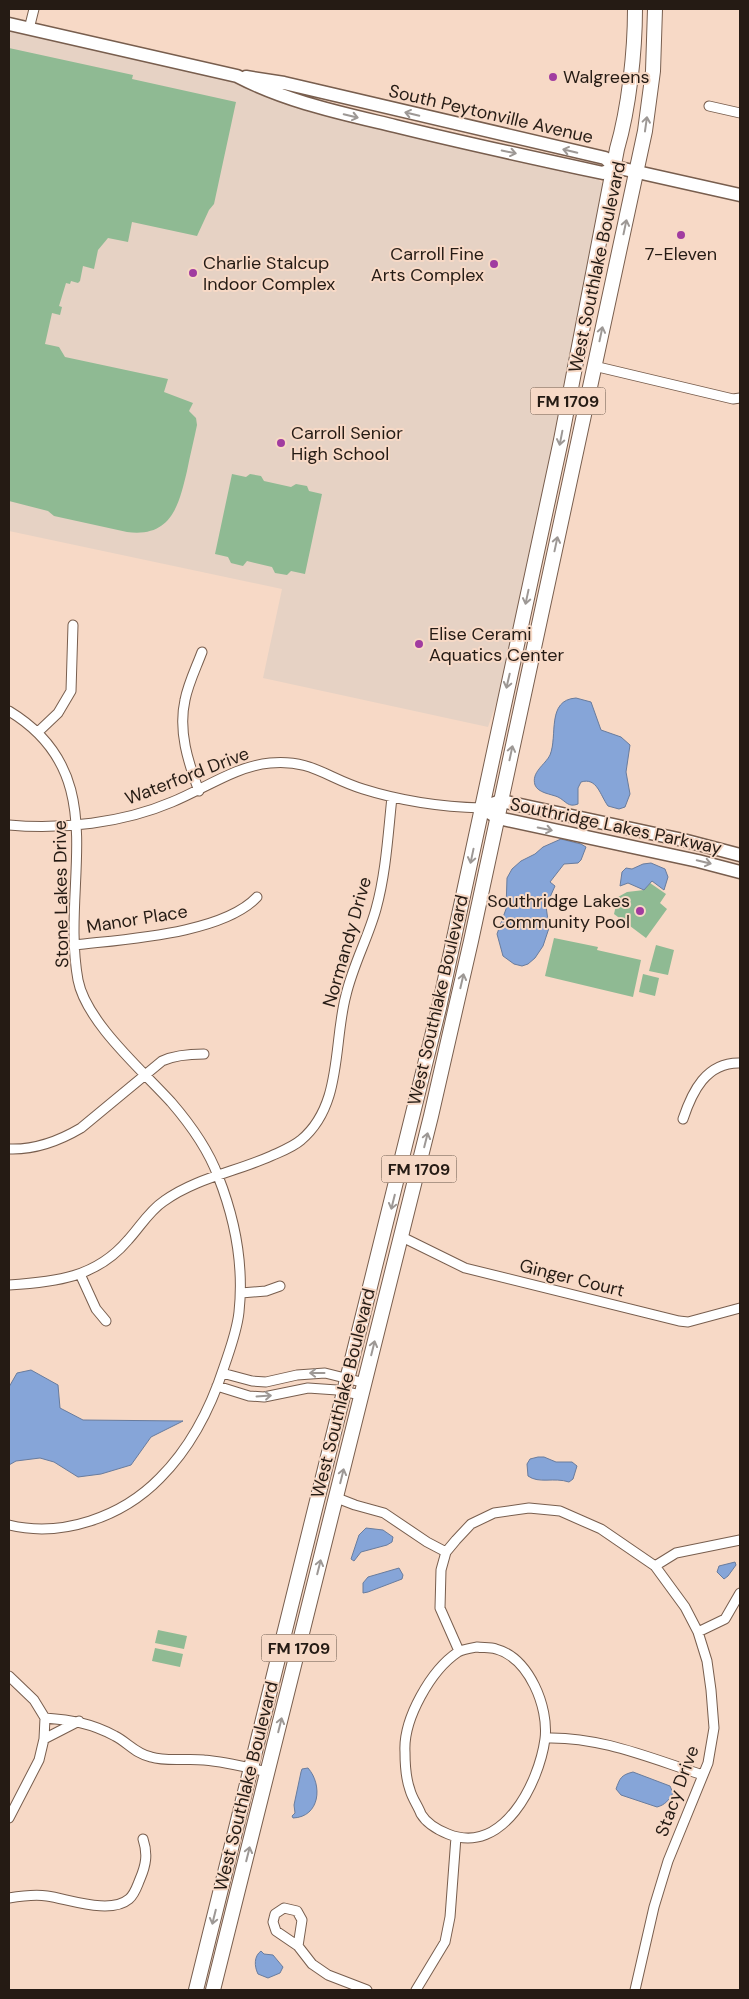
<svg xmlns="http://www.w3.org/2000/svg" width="749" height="1999" font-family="'DM Sans',sans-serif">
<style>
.education{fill:#e6d2c4}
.green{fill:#8fba93}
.water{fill:#86a5d8;stroke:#697c9d}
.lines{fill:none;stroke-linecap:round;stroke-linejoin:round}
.street-casing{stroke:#785e4e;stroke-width:11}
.secondary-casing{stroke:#785e4e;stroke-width:15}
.primary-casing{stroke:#785e4e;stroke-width:16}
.street{stroke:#fff;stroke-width:9}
.secondary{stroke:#fff;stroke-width:12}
.primary{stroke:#fff;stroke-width:14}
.oneway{stroke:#9d9895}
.poi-dot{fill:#a13ca0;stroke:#f7d9c6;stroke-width:2}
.labels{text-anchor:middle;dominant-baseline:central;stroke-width:4;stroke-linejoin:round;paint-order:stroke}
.shield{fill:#f7d9c6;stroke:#645449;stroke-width:1}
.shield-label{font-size:16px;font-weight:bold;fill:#251b14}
.poi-label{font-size:18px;fill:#251b14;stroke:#f7d9c6;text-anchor:start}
.street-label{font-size:18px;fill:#251b14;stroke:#f7d9c6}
</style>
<rect width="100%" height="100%" fill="#f7d9c6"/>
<path class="education" d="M9,29L192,71L238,83L293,106L597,178L602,183L604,190L573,335L569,367L502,686L488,727L263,678L282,589L9,531Z"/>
<path class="green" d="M9,48L133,75L132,79L236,102L214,204L209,210L197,236L132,222L128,242L108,238L98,250L94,269L83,266L80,281L78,283L71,281L70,284L66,283L59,306L62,307L60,315L52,313L45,344L59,347L65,357L168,379L164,392L193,403L189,411L196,418L197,425C194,440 190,455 187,471C179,504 172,538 127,532L54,516L48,511L9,501Z
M232,474L246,477L250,474L261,476L264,481L291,487L296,484L307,486L309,491L322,494L305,574L291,571L287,575L275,573L272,567L247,561L243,566L231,563L228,557L215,554Z
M650,883L666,894L660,903L667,909L646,938L614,914L618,897L627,892L644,890Z
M554,938L598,947L597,950L641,960L633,997L545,976Z
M656,945L674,950L668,975L649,971Z
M643,974L659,978L655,996L639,992Z
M158,1630L187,1636L184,1649L155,1643Z
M155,1648L183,1654L180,1667L152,1661Z"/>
<path class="water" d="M576,698L591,702L601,730L621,737L630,745L626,772L630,794L625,807L619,809L608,806C600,795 597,777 581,782L578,788V804C568,808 566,801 558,797C551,794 538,793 535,785C531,772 545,765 550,755C558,736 546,700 576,698Z
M561,839L581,844L586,847L581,860L578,863L564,864L550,882L555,886L546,906L549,928L543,946L535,958L528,964L522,966L514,964L503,956L497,934L506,909L507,878L512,869L521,861L535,854L543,847Z
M651,863L665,869L668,877L664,890L652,881L644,890L628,883L620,886L622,872L626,868L632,869L643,864Z
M31,1370L58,1385L60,1408L83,1420L183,1421L151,1437L131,1465L101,1474L78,1477L54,1462L40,1458L16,1461L9,1465V1387L17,1373Z
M538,1457H544L556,1462H572L577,1466L573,1479L569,1482C554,1477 539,1484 528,1476L527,1464L530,1459Z
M366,1528L383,1530L393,1537L392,1542L387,1545L361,1552L354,1561L351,1559L359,1535Z
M735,1562L736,1565L728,1576L724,1579L717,1572L719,1566Z
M399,1568L403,1575L402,1579L368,1592L363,1593V1583L368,1577Z
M308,1768C323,1785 320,1817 293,1818L292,1816L295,1813L294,1805L301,1772L302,1769Z
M633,1772L670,1786L673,1793C669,1800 665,1805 657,1807L621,1795L616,1789C620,1778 621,1775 633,1772Z
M261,1951L264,1954L273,1955L283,1967L280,1973L268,1978L258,1974C254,1966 254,1956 261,1951Z"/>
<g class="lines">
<defs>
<path id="street" d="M29,29L34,9
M709,106L740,113
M594,366L733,399L740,398
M9,711C115,775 60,881 78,980C86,1022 143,1071 171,1102C190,1124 208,1149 218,1176C235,1219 244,1265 239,1312C237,1331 230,1349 224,1367C211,1407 190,1448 160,1478C122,1517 62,1538 9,1525
M38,732L58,713L71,691L73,625
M199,791C188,762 178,731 185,700C188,684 196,668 202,652
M9,825C61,830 123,823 172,802C204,789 236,766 270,763C311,759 327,778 363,789C401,801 442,807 482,808
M75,945C125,939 222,934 257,897
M683,1119C692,1092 706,1062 740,1063
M9,1149C35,1150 59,1141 81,1128L162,1061C175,1055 190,1054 204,1054
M402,1237L465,1268L679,1321L688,1322L740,1308
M80,1274L96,1309L106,1321
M9,1285C55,1282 96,1278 128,1240C140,1227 149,1211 164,1201C196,1178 235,1172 271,1156C282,1151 293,1147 301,1140C343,1105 333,1043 346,995C353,965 368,938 376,909C386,873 388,834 392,797
M241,1293L266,1291L280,1286
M222,1373L252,1381L266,1382L297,1375L325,1373L365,1383
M217,1386L249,1396L264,1397L308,1388L337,1390L361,1395
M337,1498L355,1505L384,1513L427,1542L446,1552
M655,1566L676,1553L740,1540
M698,1632L725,1619L740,1593
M477,1647C483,1648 490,1647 496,1649C529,1658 549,1707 545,1739C539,1783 503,1856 448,1834C438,1830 427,1824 421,1814C418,1806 412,1798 410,1790C406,1779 405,1764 405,1752C403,1719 431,1670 458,1652C463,1649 471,1648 477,1647Z
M459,1651L440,1608L441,1570L446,1552L456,1540L471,1524L494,1513L529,1508L560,1511L601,1529L655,1566L685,1607L698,1632L707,1661L711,1690L714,1728L708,1763L668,1861L654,1907L635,1990
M9,1676L34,1700L45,1718L44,1739L39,1760L9,1818
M45,1718C71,1720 91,1723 115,1736C127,1742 136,1754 151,1757C167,1762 187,1758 204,1760C226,1762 247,1767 268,1772
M545,1738C600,1736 652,1759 703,1775
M44,1739L79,1721
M9,1898C21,1896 34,1894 47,1896C69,1899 110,1915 129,1899C135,1894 137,1886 140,1879C146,1865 148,1854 143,1839
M298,1946L302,1920L297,1911L284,1908L275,1914L273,1922L276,1931L298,1946L312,1964L328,1975L367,1990
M416,1990L445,1942L450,1917L456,1837"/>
<path id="secondary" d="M9,24L237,76C287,102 341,113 395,126C464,143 533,158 603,173L615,167
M246,77L284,83L605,158L615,167L740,195
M492,804L501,801L683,840L740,855
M482,808L498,818L698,861L740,872"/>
<path id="primary" d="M196,1990L439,1008L561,440L617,149C629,108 635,51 635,9
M213,1990L431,1116L471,941L645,131L653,71L655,9"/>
</defs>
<use href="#street" class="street-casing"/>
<use href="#secondary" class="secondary-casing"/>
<use href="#primary" class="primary-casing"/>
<use href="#street" class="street"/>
<use href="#secondary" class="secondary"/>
<use href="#primary" class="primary"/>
</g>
<defs><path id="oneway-shaft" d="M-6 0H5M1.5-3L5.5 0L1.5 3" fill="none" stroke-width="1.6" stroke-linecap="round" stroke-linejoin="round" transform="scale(1.25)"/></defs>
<g class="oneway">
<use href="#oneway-shaft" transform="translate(412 114) rotate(-167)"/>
<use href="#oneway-shaft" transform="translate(351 116) rotate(13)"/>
<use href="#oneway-shaft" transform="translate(646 124) rotate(-82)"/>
<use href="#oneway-shaft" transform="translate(570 151) rotate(-167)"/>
<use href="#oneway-shaft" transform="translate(509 152) rotate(12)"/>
<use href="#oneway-shaft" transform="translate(625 227) rotate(-78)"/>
<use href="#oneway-shaft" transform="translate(601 334) rotate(-78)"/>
<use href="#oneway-shaft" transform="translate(561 438) rotate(101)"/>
<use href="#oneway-shaft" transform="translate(556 544) rotate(-78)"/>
<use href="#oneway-shaft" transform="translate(527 597) rotate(102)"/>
<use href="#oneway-shaft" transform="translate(508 681) rotate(103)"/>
<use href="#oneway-shaft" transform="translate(511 753) rotate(-78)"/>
<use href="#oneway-shaft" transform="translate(545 829) rotate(12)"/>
<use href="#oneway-shaft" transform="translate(472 856) rotate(102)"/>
<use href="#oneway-shaft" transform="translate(704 862) rotate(14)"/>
<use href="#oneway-shaft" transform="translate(462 981) rotate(-77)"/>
<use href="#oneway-shaft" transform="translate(426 1140) rotate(-76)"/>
<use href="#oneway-shaft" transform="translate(393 1202) rotate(104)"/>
<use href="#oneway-shaft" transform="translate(373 1348) rotate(-76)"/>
<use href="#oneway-shaft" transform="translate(317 1373) rotate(180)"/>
<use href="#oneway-shaft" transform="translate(264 1396) rotate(-4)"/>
<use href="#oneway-shaft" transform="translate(342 1476) rotate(-76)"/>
<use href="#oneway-shaft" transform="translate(319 1567) rotate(-76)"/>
<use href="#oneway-shaft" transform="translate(280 1725) rotate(-76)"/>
<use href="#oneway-shaft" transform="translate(248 1854) rotate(-76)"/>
<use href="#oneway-shaft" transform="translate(214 1917) rotate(104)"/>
</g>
<g class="poi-dot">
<circle cx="553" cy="77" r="5"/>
<circle cx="681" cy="235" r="5"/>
<circle cx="494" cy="264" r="5"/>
<circle cx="193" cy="273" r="5"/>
<circle cx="281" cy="443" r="5"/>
<circle cx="419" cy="644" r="5"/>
<circle cx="640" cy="911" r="5"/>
</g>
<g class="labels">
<g class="shield">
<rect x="530.5" y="387.5" width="75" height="27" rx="4"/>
<rect x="381.5" y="1155.5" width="75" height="27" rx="4"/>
<rect x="261.5" y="1634.5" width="75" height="27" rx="4"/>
</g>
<g class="shield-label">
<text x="568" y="401">FM 1709</text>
<text x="419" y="1169">FM 1709</text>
<text x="299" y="1648">FM 1709</text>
</g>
<g class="poi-label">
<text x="563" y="77">Walgreens</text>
<text x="484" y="254" text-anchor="end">Carroll Fine<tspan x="484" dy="21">Arts Complex</tspan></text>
<text x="681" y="254" text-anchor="middle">7-Eleven</text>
<text x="203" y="263">Charlie Stalcup<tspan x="203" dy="21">Indoor Complex</tspan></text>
<text x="291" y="433">Carroll Senior<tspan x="291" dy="21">High School</tspan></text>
<text x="429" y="634">Elise Cerami<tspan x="429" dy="21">Aquatics Center</tspan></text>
<text x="630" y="901" text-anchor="end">Southridge Lakes<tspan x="630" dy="21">Community Pool</tspan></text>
</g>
<g class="street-label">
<text transform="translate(491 114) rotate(13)">South Peytonville Avenue</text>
<text transform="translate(597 267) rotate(-78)">West Southlake Boulevard</text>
<text transform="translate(187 776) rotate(-21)">Waterford Drive</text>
<text transform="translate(616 826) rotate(12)">Southridge Lakes Parkway</text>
<text transform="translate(61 894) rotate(-91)">Stone Lakes Drive</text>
<text transform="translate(137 919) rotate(-9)">Manor Place</text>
<text transform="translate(347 942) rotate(-74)">Normandy Drive</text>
<text transform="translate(438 1000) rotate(-77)">West Southlake Boulevard</text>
<text transform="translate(572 1278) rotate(14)">Ginger Court</text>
<text transform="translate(343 1393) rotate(-76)">West Southlake Boulevard</text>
<text transform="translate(246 1786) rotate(-76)">West Southlake Boulevard</text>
<text transform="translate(677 1791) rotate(-70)">Stacy Drive</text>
</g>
</g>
<rect width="749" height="1999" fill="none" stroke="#251b14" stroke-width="20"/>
</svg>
